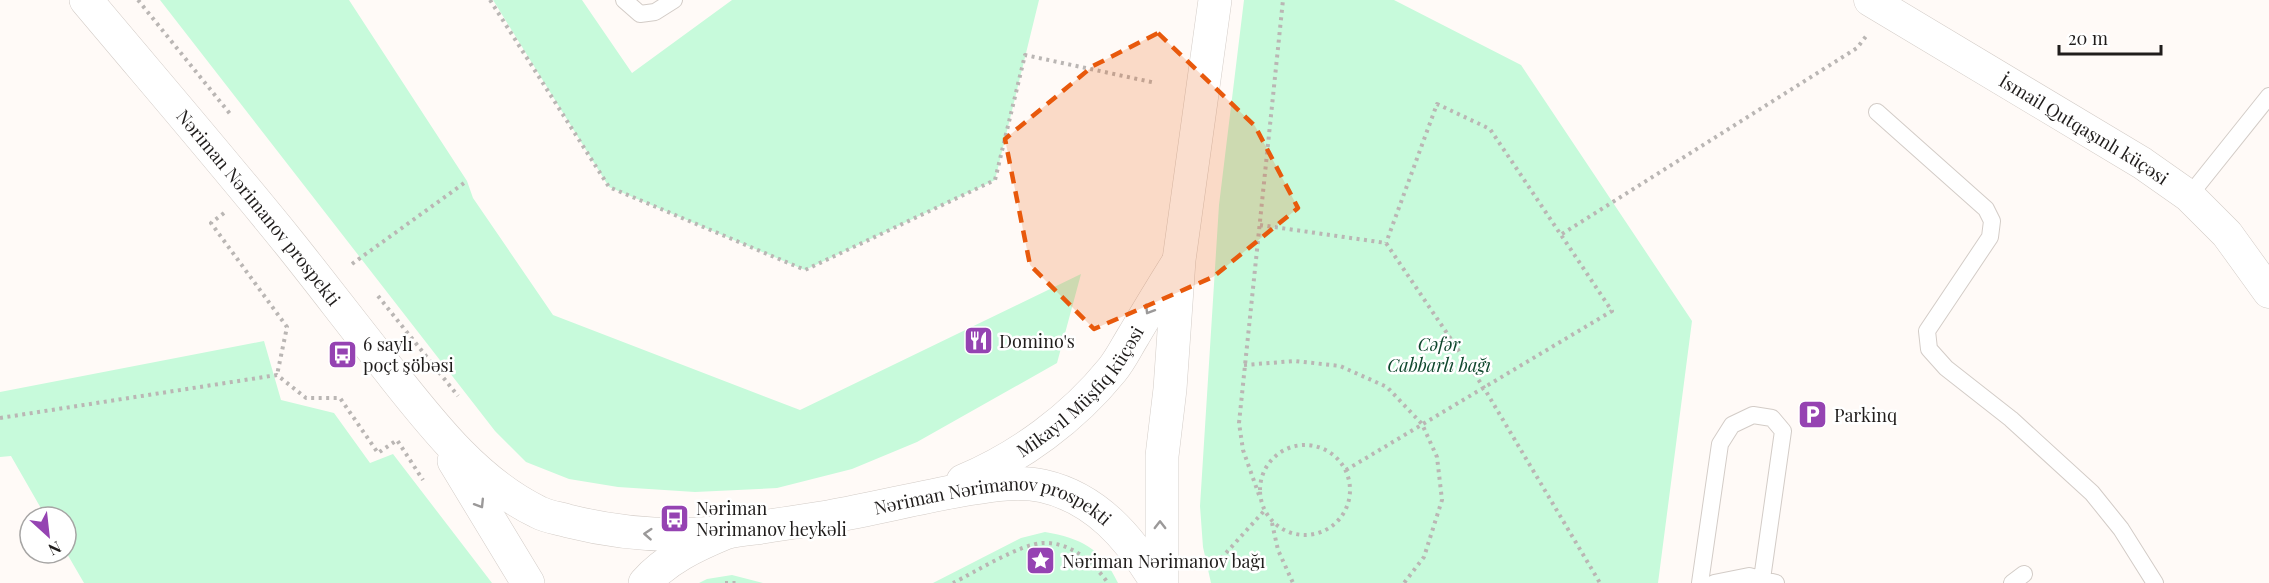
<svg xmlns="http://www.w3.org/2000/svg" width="2269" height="583" font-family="'Playfair Display',serif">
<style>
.green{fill:#c7fadb}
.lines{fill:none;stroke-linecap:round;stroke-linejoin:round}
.service-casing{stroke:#d3ccc7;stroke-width:18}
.minor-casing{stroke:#d3ccc7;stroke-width:33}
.secondary-casing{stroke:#d3ccc7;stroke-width:34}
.primary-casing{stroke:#d3ccc7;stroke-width:34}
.path{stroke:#bab6b4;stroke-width:4;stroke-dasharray:3 4.5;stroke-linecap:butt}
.service{stroke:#fff;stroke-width:16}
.minor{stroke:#fff;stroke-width:32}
.secondary{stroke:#fff;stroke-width:33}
.primary{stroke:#fff;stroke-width:33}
.oneway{stroke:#9b9999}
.marked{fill:#e8590c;fill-opacity:0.2;stroke:#e8590c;stroke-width:4.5;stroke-dasharray:12 8;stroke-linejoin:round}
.labels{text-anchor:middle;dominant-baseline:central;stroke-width:5;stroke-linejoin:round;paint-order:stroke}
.street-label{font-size:18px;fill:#201d1c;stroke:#fff}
.poi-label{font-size:18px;fill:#201d1c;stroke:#fff;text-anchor:start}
.park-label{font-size:18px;font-style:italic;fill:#0f472d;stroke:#fff}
</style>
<rect width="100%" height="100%" fill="#fffaf7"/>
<path class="green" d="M160,0H349L467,181L473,198L553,315L800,410L1081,274L1057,363L917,442L852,469L777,488L695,492L618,487L569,479L526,462L495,431Z
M493,0H582L632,73L732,0H1039L995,180L805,270L609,187Z
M1244,0H1394L1521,65L1692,321L1658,583H1211L1203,547L1200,506L1219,205Z
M264,341L281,400L334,413L370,463L393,454L492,583H84L66,552V517H46L11,456L0,457V392Z
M1045,532C1081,538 1102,549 1118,583H933L1021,538Z
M732,575L763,583H699L707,579Z"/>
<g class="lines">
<defs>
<path id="service" d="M624,0L640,14L655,12L674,0
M1877,112L1986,209L1992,221L1990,237L1927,331L1929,349L1946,368L2011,419L2092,493L2121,529L2155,583
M2189,196L2269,96
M1700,583L1720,444L1732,425L1753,415L1772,418L1783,431L1762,579
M1714,583L1749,576L1776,583
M2012,583L2024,574"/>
<g id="minor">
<path id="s1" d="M1870,0L2142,163L2189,196L2227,234L2269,292"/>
</g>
<g id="secondary">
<path id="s2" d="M86,0C154,81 223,161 290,244C322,284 353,325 385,365C428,419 474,481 538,512C547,517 558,518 568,521C620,534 672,538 725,532"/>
<path d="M454,461L528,583"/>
</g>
<g id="primary">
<path id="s3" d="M963,481C1020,457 1073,418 1112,370C1121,359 1127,346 1134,335C1148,311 1162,288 1177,264"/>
<path id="s4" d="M645,583C666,559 696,545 725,533C735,530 746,529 756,528C780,524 804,521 828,517C873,509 917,498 962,490C987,486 1017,480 1043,486C1096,498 1130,538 1157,583"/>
<path d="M1162,583V456L1170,389L1179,260L1215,0"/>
</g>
</defs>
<use href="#service" class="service-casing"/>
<use href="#minor" class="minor-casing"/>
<use href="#secondary" class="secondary-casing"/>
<use href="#primary" class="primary-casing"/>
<path class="path" d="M138,0L231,115
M490,0L609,187L805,270L995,180L1025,55L1156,83
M224,213L211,223L287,327L277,375
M1260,225L1386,243L1484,388L1600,583
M1562,234L1857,48L1867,35
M352,264L467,181
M378,296L458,396
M1244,365L1295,361L1340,366L1387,387L1422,424L1437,457L1442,500L1424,557L1404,583
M0,418L277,375L306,398H340L378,453L397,440L423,480
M1260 490a45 45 0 1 1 90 0a45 45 0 1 1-90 0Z
M1346,470L1612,311L1490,129L1437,104L1386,243
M1259,495L1243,450L1239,423L1283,0
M1272,523L1278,550L1293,583
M1216,564L1264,511
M725,583H736
M953,583C975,572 1020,544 1043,543C1071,542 1093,562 1108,583"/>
<use href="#service" class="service"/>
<use href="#minor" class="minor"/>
<use href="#secondary" class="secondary"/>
<use href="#primary" class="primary"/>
</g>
<defs><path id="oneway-chevron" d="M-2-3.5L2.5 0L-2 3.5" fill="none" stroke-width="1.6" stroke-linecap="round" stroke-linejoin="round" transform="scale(1.5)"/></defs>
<g class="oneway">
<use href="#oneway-chevron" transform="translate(1149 310) rotate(121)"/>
<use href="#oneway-chevron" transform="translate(480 504) rotate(58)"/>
<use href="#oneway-chevron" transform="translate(1160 525) rotate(-90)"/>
<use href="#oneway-chevron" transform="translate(648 534) rotate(-176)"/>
</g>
<path class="marked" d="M1158,33L1255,126L1298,208L1213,277L1094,329L1030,265L1005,139L1093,66Z"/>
<defs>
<symbol id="restaurant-square" viewBox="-11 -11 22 22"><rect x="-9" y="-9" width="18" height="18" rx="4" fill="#9543b2" stroke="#fff"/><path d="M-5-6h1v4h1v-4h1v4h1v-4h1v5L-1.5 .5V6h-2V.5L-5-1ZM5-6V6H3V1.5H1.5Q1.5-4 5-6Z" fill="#fff"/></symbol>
<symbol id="bus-square" viewBox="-11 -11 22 22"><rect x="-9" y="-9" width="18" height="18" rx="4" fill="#9543b2" stroke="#fff"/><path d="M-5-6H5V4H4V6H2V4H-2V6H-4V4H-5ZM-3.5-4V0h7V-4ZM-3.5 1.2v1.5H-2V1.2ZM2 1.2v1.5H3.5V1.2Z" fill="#fff"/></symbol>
<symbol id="parking-square" viewBox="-11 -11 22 22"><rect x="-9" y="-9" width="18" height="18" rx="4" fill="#9543b2" stroke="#fff"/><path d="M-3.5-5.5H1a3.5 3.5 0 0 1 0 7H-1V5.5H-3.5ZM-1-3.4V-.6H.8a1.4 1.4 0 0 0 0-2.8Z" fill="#fff"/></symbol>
<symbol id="sight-square" viewBox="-11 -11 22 22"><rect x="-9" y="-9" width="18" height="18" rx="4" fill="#9543b2" stroke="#fff"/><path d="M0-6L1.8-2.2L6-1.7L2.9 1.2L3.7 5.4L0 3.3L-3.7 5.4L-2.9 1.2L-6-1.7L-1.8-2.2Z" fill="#fff"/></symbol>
</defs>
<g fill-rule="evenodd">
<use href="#restaurant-square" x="962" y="324" width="33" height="33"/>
<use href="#bus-square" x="326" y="338" width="33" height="33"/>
<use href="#parking-square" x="1796" y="398" width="33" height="33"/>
<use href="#bus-square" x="658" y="502" width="33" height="33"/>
<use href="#sight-square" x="1024" y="544" width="33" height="33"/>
</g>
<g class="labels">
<g class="street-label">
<text stroke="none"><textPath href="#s1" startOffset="250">İsmail Qutqaşınlı küçəsi</textPath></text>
<text stroke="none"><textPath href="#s2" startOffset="270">Nəriman Nərimanov prospekti</textPath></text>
<text stroke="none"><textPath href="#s3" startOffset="150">Mikayıl Müşfiq küçəsi</textPath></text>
<text stroke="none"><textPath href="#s4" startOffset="370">Nəriman Nərimanov prospekti</textPath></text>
</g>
<g class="poi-label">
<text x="999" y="341">Domino's</text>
<text x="363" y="344">6 saylı<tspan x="363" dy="21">poçt şöbəsi</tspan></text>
<text x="1834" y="415">Parkinq</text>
<text x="696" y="508">Nəriman<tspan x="696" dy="21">Nərimanov heykəli</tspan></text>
<text x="1062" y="561">Nəriman Nərimanov bağı</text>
</g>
<g class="park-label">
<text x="1439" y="344">Cəfər<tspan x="1439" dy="21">Cabbarlı bağı</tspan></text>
</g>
</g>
<g transform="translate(48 535) rotate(153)"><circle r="28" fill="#ffffff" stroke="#a6a5a4" stroke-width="1.5"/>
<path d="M0-4.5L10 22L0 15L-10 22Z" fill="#9543b2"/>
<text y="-9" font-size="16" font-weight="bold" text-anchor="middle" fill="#201d1c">N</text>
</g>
<path d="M2059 45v9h102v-9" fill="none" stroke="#201d1c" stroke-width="3"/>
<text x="2068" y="45" font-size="18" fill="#201d1c" stroke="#ffffff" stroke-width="4.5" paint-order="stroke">20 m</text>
</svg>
